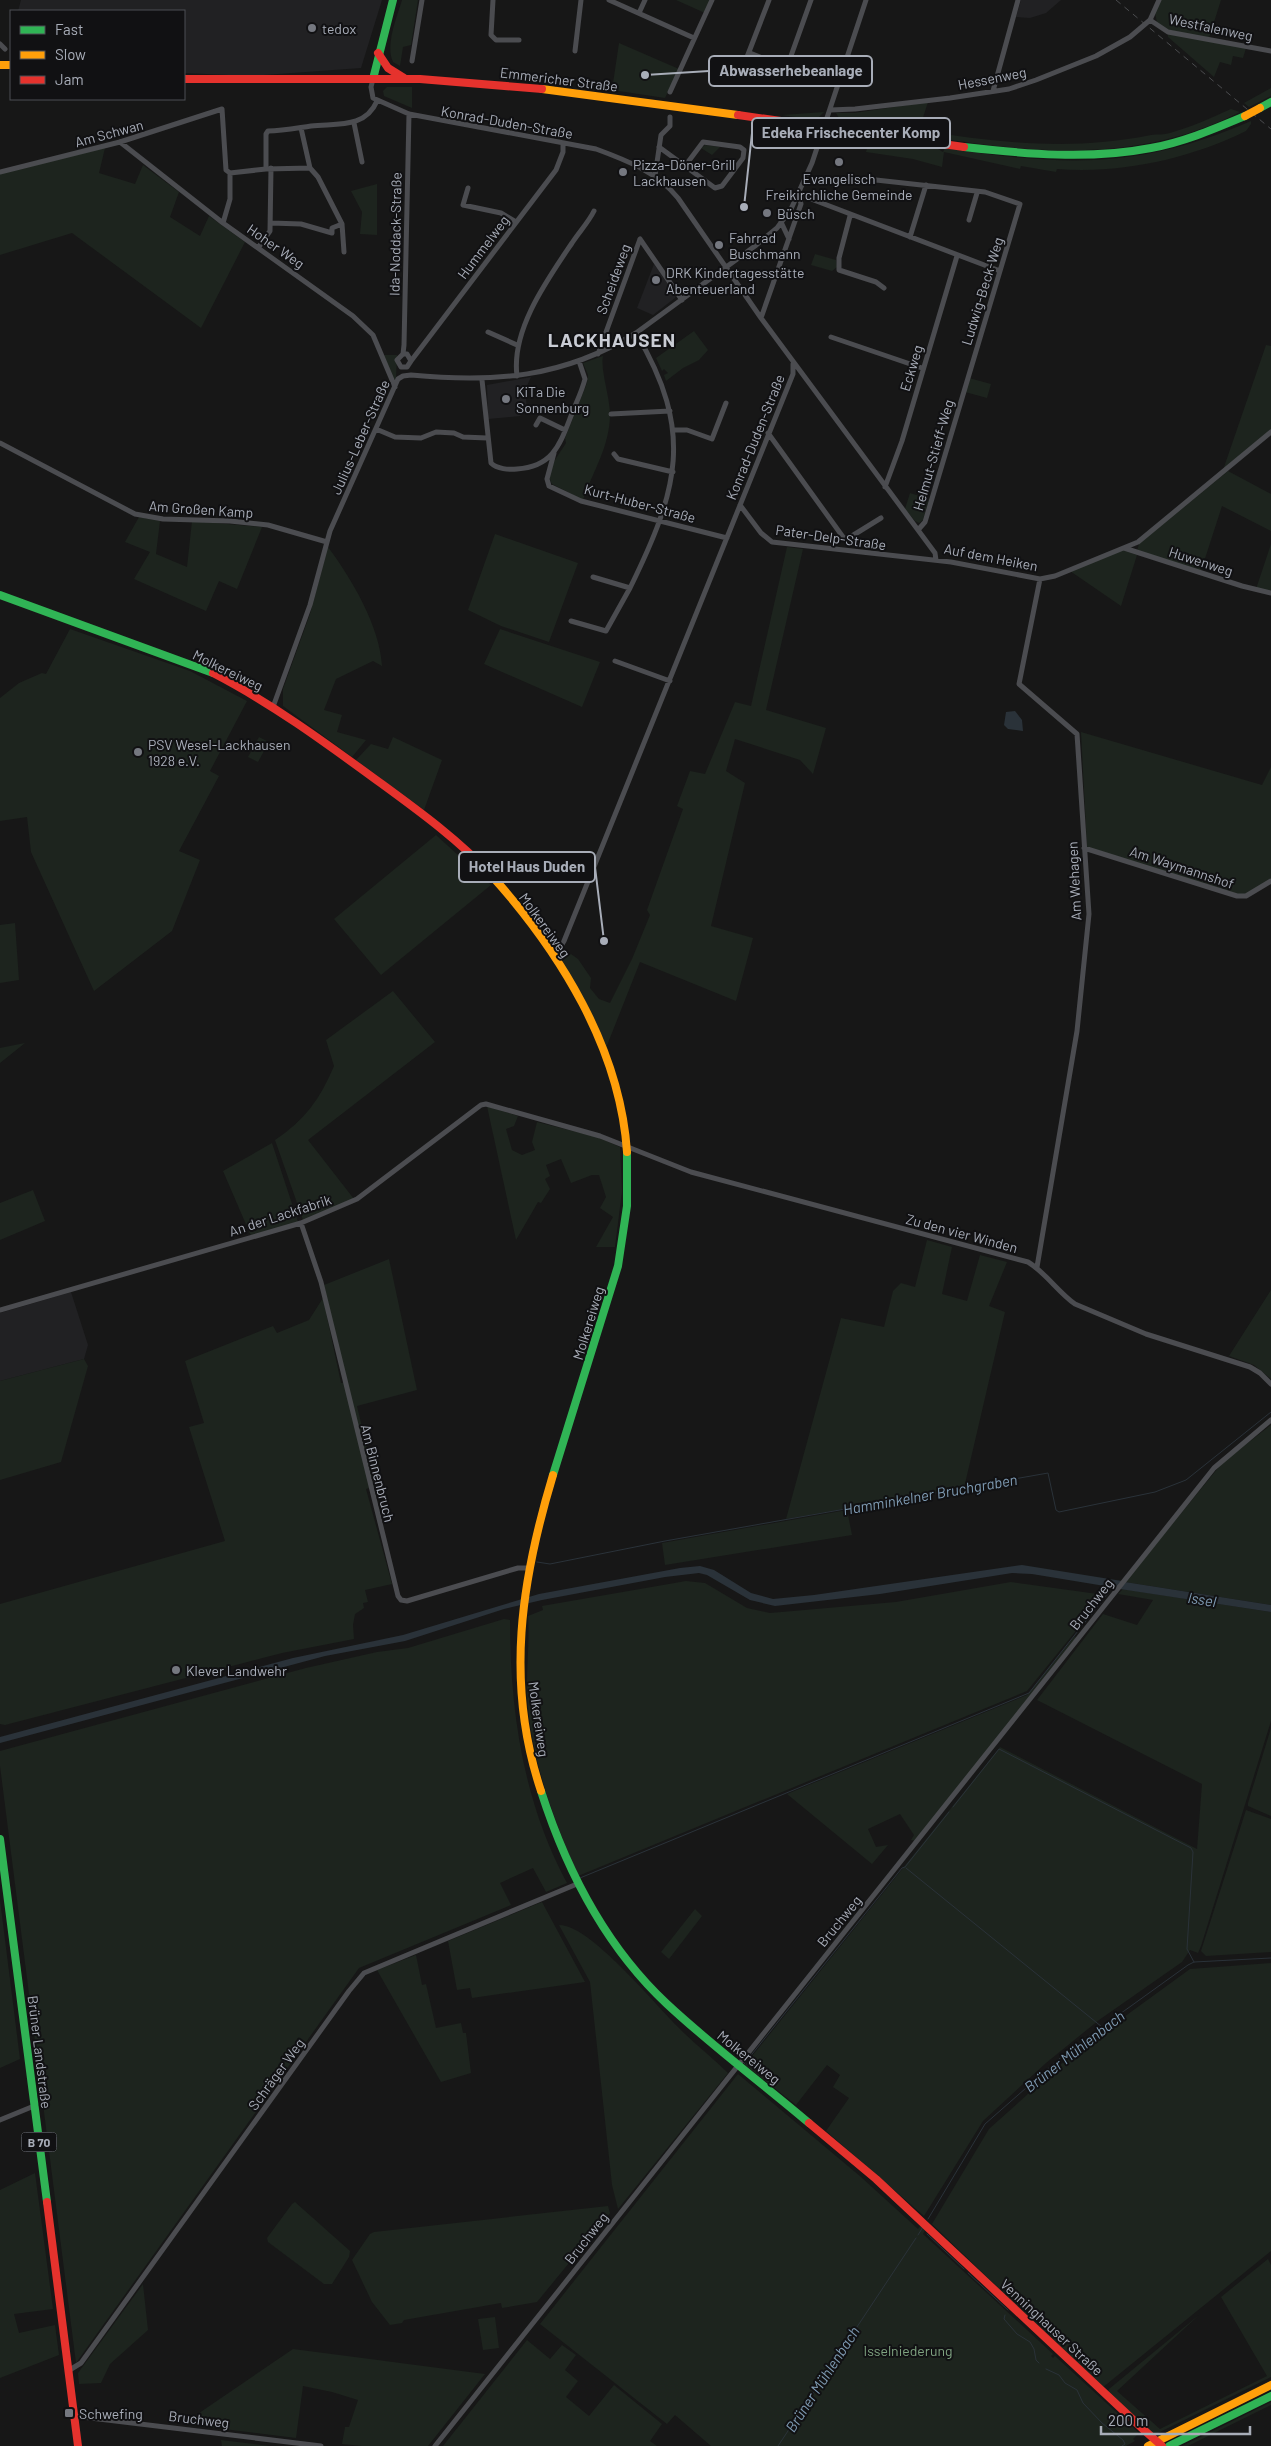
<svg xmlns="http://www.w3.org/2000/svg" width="1271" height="2446" font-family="Barlow,sans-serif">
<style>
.built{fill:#212123}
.green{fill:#1d241e}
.water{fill:#2a3239}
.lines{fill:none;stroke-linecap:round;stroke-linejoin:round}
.stream{stroke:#2a3239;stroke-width:1}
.street{stroke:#4b4c50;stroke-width:5}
.fast{stroke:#30b455;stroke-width:8}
.slow{stroke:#ff9f0a;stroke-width:8}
.jam{stroke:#e5322d;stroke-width:8}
.rail{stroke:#4b4c4f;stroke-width:1;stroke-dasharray:6 5;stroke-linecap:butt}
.slow-bridge{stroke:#ff9f0a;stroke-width:8}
.jam-bridge{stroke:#e5322d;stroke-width:8}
.poi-dot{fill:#757880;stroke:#111113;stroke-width:2}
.labels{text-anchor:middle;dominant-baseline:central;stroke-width:4;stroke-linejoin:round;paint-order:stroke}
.shield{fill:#111113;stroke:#7b7e86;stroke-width:1}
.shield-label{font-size:12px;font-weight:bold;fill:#a8adb8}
.street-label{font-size:14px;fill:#a8adb8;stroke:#111113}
.poi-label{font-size:14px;fill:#a8adb8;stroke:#111113;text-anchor:start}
.park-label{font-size:14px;fill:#7fa381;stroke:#111113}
.water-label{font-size:15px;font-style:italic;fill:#7f9bb3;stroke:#111113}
.district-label{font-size:19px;font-weight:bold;letter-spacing:1px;fill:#c9ccd4;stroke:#111113}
.leader{fill:none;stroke:#a8adb8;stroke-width:2}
.callout-dot{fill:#a8adb8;stroke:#111113;stroke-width:2}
.callout{fill:#111113;stroke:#a8adb8;stroke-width:2}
.callout-label{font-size:15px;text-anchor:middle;font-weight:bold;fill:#a8adb8}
</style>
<rect width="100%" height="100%" fill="#171717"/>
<path class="built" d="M21,0H382L361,68L250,76L184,73V11H18Z
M1021,0H1061L1046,13L1030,18L1016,17Z
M654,264L676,295L675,298L653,315L637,308Z
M531,377L525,390L527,408L520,416L488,419L487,385Z
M71,1292L88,1345L84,1359L0,1381V1313Z"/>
<path class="green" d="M402,0H418L411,45L403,47L400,66L393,62C385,45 397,17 402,0Z
M676,0H711L705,13Z
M1161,0H1221L1209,38L1169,30L1157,22L1155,13Z
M1168,34L1246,48L1243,58L1233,56L1231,65L1220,62L1214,77L1168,37Z
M619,43L679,69L665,98L612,90Z
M387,87H412V108L384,96L383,91Z
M1271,88V96L1249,107L1244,103Z
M928,102L919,130C997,143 1073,151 1151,135C1157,134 1164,135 1170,133C1191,127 1211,118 1231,109L1240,112C1110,178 979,143 842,123L836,113H854Z
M824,112L819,117L809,119L782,115Z
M1251,121V124L1246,131C1189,159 1121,174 1057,169L1056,172L1021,166L1020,169L944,152L942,167L913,159L866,152L869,141L938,149L943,152L945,148C1063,166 1138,170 1251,121Z
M705,145L720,147L712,155L701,148Z
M105,148L99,173L135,184L143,165L179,192L170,217L200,236L209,216L245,242L201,328L72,233L0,255V174Z
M377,184V235L360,234L362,212L351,191Z
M815,254L836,260L837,267L832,271L811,265Z
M694,331L708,350L699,360L683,368L666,381L664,375L668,373L664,369L662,371L656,358Z
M1266,345L1271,346V429L1223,470Z
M384,355H397L396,379H393Z
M603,356C600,369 610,397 610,414C610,446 593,471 583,500L552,484C544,471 559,455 566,443L565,438L587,383L588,375L583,363Z
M969,378L991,384L987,398L965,392Z
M1228,471L1271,494V531L1222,506L1201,571L1137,551L1139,544Z
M910,493L929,499L923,520L919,523L915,521L905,509Z
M139,517L160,521L156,554L187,567L192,521L262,527L237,589L219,581L206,611L134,579L150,552L125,542Z
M495,534L578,563L549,642L501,626L468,610Z
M1271,544V591L1256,589Z
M328,547C351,578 380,626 382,666L373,661L336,679L324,710L342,715L337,732L366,740L352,757L283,706V689L310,614Z
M787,547L803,549L766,710L826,728L813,774L800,760L735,739L726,771L745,783L711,926L753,938L736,1001L640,962L606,1048L563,964V959L571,954L578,959L591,978L590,988L599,999L610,1003L632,959L650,915L647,910L683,809L677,806L690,771L705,774L735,702L751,706Z
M1122,550L1137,555L1121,606L1070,571Z
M70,629L190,671L247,701L210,771L219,776L179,851L200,860L172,931L94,991L31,852L27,817L0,821V698L19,683L42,673L46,674Z
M500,629L600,662L582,707L484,664Z
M1081,732L1262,785L1271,767V879L1246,894H1237L1087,847Z
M259,737L269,742L258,762L248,757Z
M393,737L442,760L424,810L356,760L371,744L388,749Z
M436,835L491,885L381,975L334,919Z
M15,923L19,980L0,983V925Z
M393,991L435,1042L308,1140L354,1199L303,1220L275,1140C305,1120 320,1099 334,1066L326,1040Z
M25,1043L0,1063V1048Z
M487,1106L518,1116L514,1126L506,1129L512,1150L522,1155L535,1150L532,1142L537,1122L597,1137L620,1147L622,1191L615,1247H596L613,1217L600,1208L606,1197L599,1175H592L571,1183L561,1159L546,1165L550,1176L545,1179L550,1189L541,1203L538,1202L516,1240Z
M272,1143L298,1222L251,1236L223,1171Z
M33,1190L45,1221L0,1240V1203Z
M927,1240L952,1247L942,1294L967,1301L980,1255L1007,1262L989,1306L1005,1312L964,1488L786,1519L841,1318L884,1327L893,1291L901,1283L915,1287Z
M389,1259L417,1390L357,1406L376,1486L366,1489L392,1584L365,1590L368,1602L363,1603L364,1608L355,1614L353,1625L354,1639L282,1653L5,1725L0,1724V1604L225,1541L189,1427L204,1423L185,1361L273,1326L277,1333L309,1320L323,1298L341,1383L346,1382L324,1285Z
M1271,1290V1379L1254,1365L1229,1356Z
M84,1359L88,1366L61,1462L0,1480V1381Z
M1271,1425V1605L1125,1582L1223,1462Z
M847,1510L852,1535L665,1565L662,1543Z
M686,1581L705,1583L747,1608L770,1613L896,1602L1011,1582L1105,1595L1027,1691L578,1876C555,1822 534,1767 528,1708C525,1677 530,1647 528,1616L543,1610L542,1606Z
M1123,1589L1271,1612V1721L1201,1946L1198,1953L1190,1950L1182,1962L1099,2020L1046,2063L983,2121L924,2216L826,2131L849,2098L833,2087L840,2075L827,2065L796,2105L745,2065L1000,1747L1197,1849L1202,1784L1037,1700L1103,1614L1137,1625L1153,1600L1118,1594Z
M504,1619L510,1620C510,1711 523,1801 567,1883L546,1892L533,1868L500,1883L511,1905L359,1968L76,2363L0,1766V1751L306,1668L377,1652L408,1648Z
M1075,1636L1076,1638L915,1841L911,1840L914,1835L900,1814L868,1829L876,1847L888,1845L872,1864L787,1794L1027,1695Z
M1271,1728V1816L1248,1806V1803Z
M1246,1810L1271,1819V1952L1206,1956L1201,1951Z
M0,1900L20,2059L0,2068Z
M542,1902L585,1982L472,1998L470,1988L457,1990L448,1941Z
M695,1909L702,1916L669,1959L661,1952Z
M559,1925C589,1924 654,2003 677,2026C693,2043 712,2057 728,2073L618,2209L612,2185L590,1982Z
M416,1955L422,1985L426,1984L436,2028L461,2023L463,2033H466L471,2073L441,2082L377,1970Z
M1271,1963V2251L1102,2388L932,2224L989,2129L1069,2057L1190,1969Z
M738,2074L861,2177L918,2229L921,2225L926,2228L923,2234L1053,2354L1051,2356L1053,2358L1055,2356L1139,2433L1133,2439L1135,2441L1126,2446H711L675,2415L667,2424L540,2324Z
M35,2173L53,2309L14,2314L19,2333L55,2325L59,2355L0,2378V2190Z
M295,2202L350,2251L349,2257L332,2284H324L268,2242L267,2238L292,2204Z
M608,2206L610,2213L537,2302L502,2308L501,2303L404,2320L402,2323L390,2325L372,2302L352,2260L370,2234L374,2232Z
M1268,2259L1271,2265V2377L1154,2435L1108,2392L1109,2389L1199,2315L1117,2391L1160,2429L1267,2376L1221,2297Z
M143,2284L148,2330L110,2364L101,2383L79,2384L78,2373Z
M495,2317L499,2348L483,2350L478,2319Z
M527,2340L550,2359L562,2345L576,2355L565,2370L578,2381L566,2397L589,2416L614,2385L662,2424L650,2441L657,2446H443Z
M293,2349L485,2374L428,2446H362L342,2444L345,2427H349L358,2400L332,2392L303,2386L296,2438L183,2424Z
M1271,2402V2405L1188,2446H1182Z
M221,2440L270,2446H222Z"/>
<path class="water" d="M1015,711L1022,720L1023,731L1008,729L1004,725L1006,712Z
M1022,1565L1122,1581L1117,1588L1032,1574L1012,1573L880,1594L775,1606L750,1600L707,1575L699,1573L665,1577L542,1600L504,1609L405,1641L325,1656L0,1743V1737L293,1658L403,1635L539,1594L680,1568L700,1566L714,1570L751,1593L773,1599L814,1595Z
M1125,1582L1271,1605V1612L1120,1589Z"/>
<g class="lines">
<path class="stream" d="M537,1562L550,1564L665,1541L1048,1473L1056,1510L1059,1512L1155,1492L1186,1480L1271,1412
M953,1807L999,1749L1191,1848L1193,1852L1187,1949L1194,1962
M906,1868L1102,2027
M580,1878L1029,1693L1108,1593
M744,2064L902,1868L905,1867L949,1812
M928,2219L985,2124L1067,2052L1188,1965L1194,1962L1271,1958
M927,2234L964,2269
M918,2235L923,2227
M968,2273L1008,2310
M1005,2315L1004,2319L1017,2334L1030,2342L1034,2349L1036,2360L1039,2363
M1046,2369L1059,2375L1065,2383L1077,2390L1083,2403L1102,2423L1123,2440L1125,2444L1122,2446
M778,2446L916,2238"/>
<path class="street" d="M493,0L491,35L496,40H519
M609,0L694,38
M639,13L645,0
M1150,20L1168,32L1271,51
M0,44L5,49
M575,51L581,0
M750,53L812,78
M747,57L769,0
M412,61L422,0
M787,67L811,0
M373,79L371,87L373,98L409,114L596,149C626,160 657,172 678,198L761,318L935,553L936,560
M993,91L1018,0
M670,92L712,0
M830,110L855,109L950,98L1009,89L1036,80L1096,56L1130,37L1150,20L1159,0
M354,123L362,162
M120,142L223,223L353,316L373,335L395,387
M659,147L715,188L722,186L743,158L744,150L740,147L703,142L685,166
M266,169V134L268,131C283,131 297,128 311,126C336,123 365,129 377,101
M0,172L120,142L222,109L226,170L230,173L266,169L310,168L301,128
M655,176L661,135L670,126V117
M864,181L876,180L985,192L1020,204L925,522L918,530
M468,188L463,205L501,213L516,222
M798,194L1000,271
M850,216L839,258V270L876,282L884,288
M969,220L977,193
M781,222L789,239
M223,223L230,199V173
M271,223L301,224L332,233V228L342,224L318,177L310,168
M342,224L344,252
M910,237L926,185
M640,239L682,300
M258,248L270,231L271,168
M761,318L801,204L799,195
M488,332L517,345
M831,337L922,368
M403,354H407L411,361L407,367H401L397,360L403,354L404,345L409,114
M598,354L640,239
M411,361L556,170L563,152V143
M517,376C511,330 547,280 572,243C579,232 588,223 594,211
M482,380L491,463C497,469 509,470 517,469C553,467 560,444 571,416C576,403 582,391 585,379L579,361
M611,414L670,411
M536,425L540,418L565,430
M376,429L395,437L421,438L436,432L454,433L463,437L487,438
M673,430H687L712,439L726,403
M768,433L843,537L847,539L881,518
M0,443L135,514L163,519L230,521L268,525L327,542
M554,453L547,479L549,486L581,501L727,538
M614,454L618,459L673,472
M885,487L902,441L957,256
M740,505L761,533L772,542L951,562L1040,579L1055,576L1138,542L1271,432
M1124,548L1242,586L1271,593
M630,588C678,490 695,432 636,333
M571,621L606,631L630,588L593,577
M615,661L670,681
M273,707L310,605L330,531L398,379L403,376L411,375C494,383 563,378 636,333L755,246L777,228L791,209L812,163L866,0
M1084,848L1237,896H1246L1271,881
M554,958L564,941L793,374V364
M301,1223L321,1282L398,1596L401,1600L407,1601L518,1568H528
M1037,1267L1077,1031L1089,914L1077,734L1019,684L1040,579
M0,1310L301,1223L357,1199L481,1105L486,1104L600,1136L691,1172L1028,1262C1046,1273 1058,1292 1075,1304L1146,1334L1250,1367L1260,1373L1271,1384
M0,2120L34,2106
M68,2371L81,2363L349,1991L364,1973L577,1884
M74,2416L321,2446
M435,2446L1214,1468L1271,1420"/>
<path class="fast" d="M373,79L393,0
M1260,108L1271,102
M964,147C1026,154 1089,160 1151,148C1184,142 1214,129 1245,116
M0,595L213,673
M553,1475L618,1266L627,1206V1152
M541,1791C566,1869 606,1947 667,2004C712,2046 762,2083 809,2123
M0,1839L47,2202
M1169,2446L1271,2396"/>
<path class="slow" d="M0,65H11
M542,89L738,115
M492,876C560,952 620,1048 627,1152
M541,1791C505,1683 521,1581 553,1475
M1148,2446L1271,2385"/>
<path class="jam" d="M378,53L388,68L404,78
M184,79H420L542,89
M738,115L964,147
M213,673C271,703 323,741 375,779C416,809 458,839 492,876
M809,2123L876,2179L1144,2430
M47,2202L78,2446"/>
<path class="rail" d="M1116,0L1271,129"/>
<path class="slow-bridge" d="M1245,116L1260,108"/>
<path class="jam-bridge" d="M1144,2430L1162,2446"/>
</g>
<g class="poi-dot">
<circle cx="312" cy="28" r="5"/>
<circle cx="839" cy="162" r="5"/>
<circle cx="623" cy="172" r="5"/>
<circle cx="767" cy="213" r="5"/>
<circle cx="719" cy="245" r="5"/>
<circle cx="656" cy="280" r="5"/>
<circle cx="506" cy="399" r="5"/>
<circle cx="138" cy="752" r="5"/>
<circle cx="176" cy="1670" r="5"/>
<rect x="64" y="2408" width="10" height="10" rx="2.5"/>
</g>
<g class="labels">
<rect class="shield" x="21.5" y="2132.5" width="35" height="19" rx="4"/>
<g class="shield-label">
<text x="39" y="2142">B 70</text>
</g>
<g class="street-label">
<text transform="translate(1211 27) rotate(12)">Westfalenweg</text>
<text transform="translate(992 78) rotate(-11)">Hessenweg</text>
<text transform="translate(559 79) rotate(7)">Emmericher Straße</text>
<text transform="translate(507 122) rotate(10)">Konrad-Duden-Straße</text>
<text transform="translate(109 133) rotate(-15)">Am Schwan</text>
<text transform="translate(395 234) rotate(-89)">Ida-Noddack-Straße</text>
<text transform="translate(276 246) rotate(35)">Hoher Weg</text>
<text transform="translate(483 247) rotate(-53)">Hummelweg</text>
<text transform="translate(613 279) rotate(-70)">Scheideweg</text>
<text transform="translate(982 291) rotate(-73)">Ludwig-Beck-Weg</text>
<text transform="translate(911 368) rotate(-73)">Eckweg</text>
<text transform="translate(360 437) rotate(-66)">Julius-Leber-Straße</text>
<text transform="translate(755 437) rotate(-68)">Konrad-Duden-Straße</text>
<text transform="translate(933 455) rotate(-74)">Helmut-Stieff-Weg</text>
<text transform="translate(640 503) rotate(15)">Kurt-Huber-Straße</text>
<text transform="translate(201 509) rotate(4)">Am Großen Kamp</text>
<text transform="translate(831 537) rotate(8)">Pater-Delp-Straße</text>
<text transform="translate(991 557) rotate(11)">Auf dem Heiken</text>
<text transform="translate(1201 561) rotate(18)">Huwenweg</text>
<text transform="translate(228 670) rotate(26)">Molkereiweg</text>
<text transform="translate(1182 867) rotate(18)">Am Waymannshof</text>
<text transform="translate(1074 881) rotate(-93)">Am Wehagen</text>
<text transform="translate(545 925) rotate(54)">Molkereiweg</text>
<text transform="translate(280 1215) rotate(-18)">An der Lackfabrik</text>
<text transform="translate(962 1233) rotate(15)">Zu den vier Winden</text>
<text transform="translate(588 1323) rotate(-73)">Molkereiweg</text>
<text transform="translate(378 1473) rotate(76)">Am Binnenbruch</text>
<text transform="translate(1091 1604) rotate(-52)">Bruchweg</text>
<text transform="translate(539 1719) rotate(82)">Molkereiweg</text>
<text transform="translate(839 1921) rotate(-51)">Bruchweg</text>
<text transform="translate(40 2052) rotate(83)">Brüner Landstraße</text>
<text transform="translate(749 2057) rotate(39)">Molkereiweg</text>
<text transform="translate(276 2074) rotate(-54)">Schräger Weg</text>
<text transform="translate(586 2238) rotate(-52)">Bruchweg</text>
<text transform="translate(1052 2327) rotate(43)">Venninghauser Straße</text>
<text transform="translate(199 2419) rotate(7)">Bruchweg</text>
</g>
<g class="poi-label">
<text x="322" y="28">tedox</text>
<text x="633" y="164">Pizza-Döner-Grill<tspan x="633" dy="16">Lackhausen</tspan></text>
<text x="839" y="178" text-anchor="middle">Evangelisch<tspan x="839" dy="16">Freikirchliche Gemeinde</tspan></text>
<text x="777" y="213">Büsch</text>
<text x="729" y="237">Fahrrad<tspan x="729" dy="16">Buschmann</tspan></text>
<text x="666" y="272">DRK Kindertagesstätte<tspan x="666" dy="16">Abenteuerland</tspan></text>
<text x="516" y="391">KiTa Die<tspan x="516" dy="16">Sonnenburg</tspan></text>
<text x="148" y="744">PSV Wesel-Lackhausen<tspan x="148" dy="16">1928 e.V.</tspan></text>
<text x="186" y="1670">Klever Landwehr</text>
<text x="79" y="2413">Schwefing</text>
</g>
<g class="park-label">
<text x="908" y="2350">Isselniederung</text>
</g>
<g class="water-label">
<text transform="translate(930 1494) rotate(-10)">Hamminkelner Bruchgraben</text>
<text transform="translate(1202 1599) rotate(9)">Issel</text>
<text transform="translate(1074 2051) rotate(-38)">Brüner Mühlenbach</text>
<text transform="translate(822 2379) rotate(-57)">Brüner Mühlenbach</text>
</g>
<g class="district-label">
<text x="612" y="339">LACKHAUSEN</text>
</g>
</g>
<path class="leader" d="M645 75L709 71M744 207L752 133M604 941L595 867"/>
<g class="callout-dot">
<circle cx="645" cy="75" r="5"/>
<circle cx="744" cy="207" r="5"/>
<circle cx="604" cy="941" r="5"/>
</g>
<g class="callout">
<rect x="709" y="56" width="163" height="30" rx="5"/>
<rect x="752" y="118" width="198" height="30" rx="5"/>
<rect x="459" y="852" width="136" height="30" rx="5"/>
</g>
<g class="callout-label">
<text x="791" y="76">Abwasserhebeanlage</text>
<text x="851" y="138">Edeka Frischecenter Komp</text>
<text x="527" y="872">Hotel Haus Duden</text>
</g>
<rect x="10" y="10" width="175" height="90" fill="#111113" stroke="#4d4f55"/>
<rect x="20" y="26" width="25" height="8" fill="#30b455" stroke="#4d4f55"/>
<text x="55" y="35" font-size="15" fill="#a8adb8">Fast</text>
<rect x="20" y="51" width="25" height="8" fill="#ff9f0a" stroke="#4d4f55"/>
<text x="55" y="60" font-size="15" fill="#a8adb8">Slow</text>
<rect x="20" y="76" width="25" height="8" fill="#e5322d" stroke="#4d4f55"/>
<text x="55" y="85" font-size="15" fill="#a8adb8">Jam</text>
<path d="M1101 2426v8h149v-8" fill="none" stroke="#a8adb8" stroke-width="2.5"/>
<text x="1108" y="2426" font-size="15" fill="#a8adb8" stroke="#111113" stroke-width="4" paint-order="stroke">200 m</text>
</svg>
